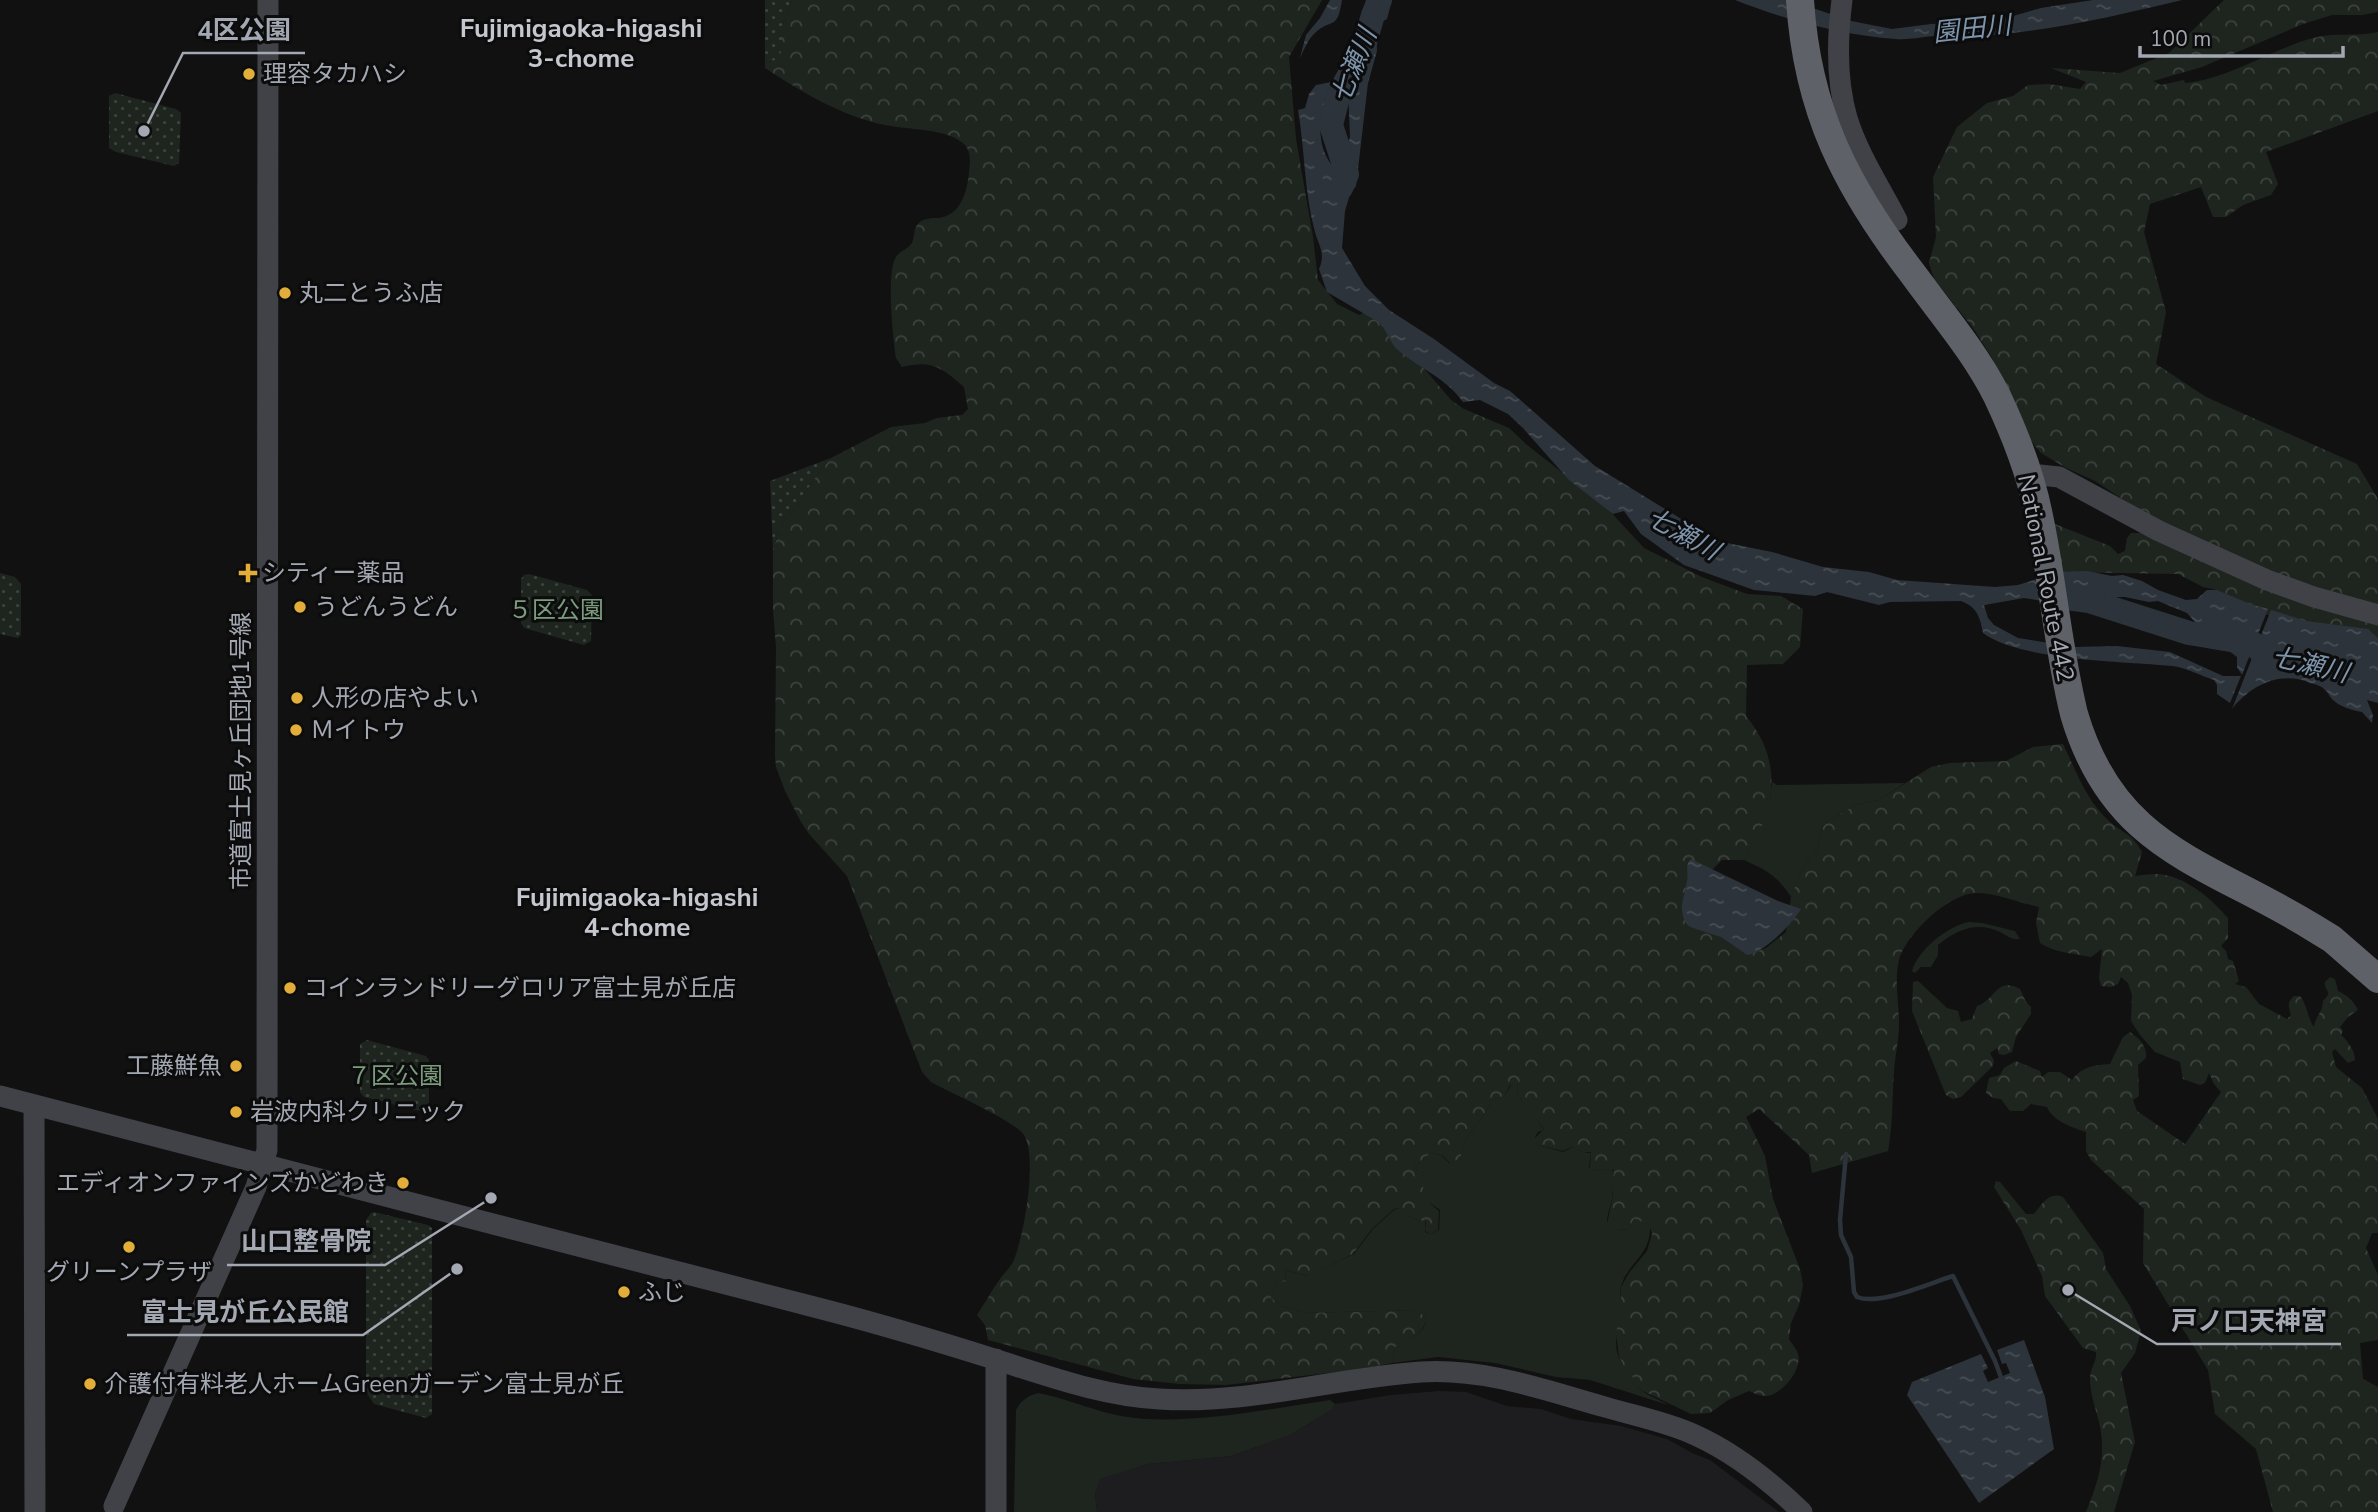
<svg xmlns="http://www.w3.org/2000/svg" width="2378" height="1512" font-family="'Nunito Sans','Noto Sans JP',sans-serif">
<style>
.built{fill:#1d1d1f}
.green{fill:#1e251f}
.forest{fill:url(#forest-crowns)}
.park{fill:url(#park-dots)}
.water{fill:url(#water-ripples)}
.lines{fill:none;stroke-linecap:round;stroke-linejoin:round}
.stream{stroke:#2c333a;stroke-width:4.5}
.river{stroke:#2c333a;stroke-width:24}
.secondary{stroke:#414247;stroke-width:21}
.highway{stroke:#5f6168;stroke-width:28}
.poi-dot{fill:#e2ae39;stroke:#0c0c0d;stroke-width:2.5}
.labels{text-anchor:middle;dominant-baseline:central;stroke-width:6;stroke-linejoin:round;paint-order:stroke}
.poi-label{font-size:24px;fill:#a3a8b2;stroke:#0c0c0d;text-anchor:start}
.street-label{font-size:24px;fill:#a3a8b2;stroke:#0c0c0d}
.park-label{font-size:24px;fill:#7c9c7e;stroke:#0c0c0d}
.neighbourhood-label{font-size:26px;font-weight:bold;fill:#c4c7ce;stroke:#0c0c0d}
.water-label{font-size:26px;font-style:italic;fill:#7d94ab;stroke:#0c0c0d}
.leader{fill:none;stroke:#a3a8b2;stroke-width:2.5}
.callout-dot{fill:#a3a8b2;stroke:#0c0c0d;stroke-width:2.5}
.callout-label{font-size:26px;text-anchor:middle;font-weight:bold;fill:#a3a8b2;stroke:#0c0c0d;stroke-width:6;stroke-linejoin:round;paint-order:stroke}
</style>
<defs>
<pattern id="forest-crowns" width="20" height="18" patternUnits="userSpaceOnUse" patternTransform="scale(1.75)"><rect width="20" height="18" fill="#1e251f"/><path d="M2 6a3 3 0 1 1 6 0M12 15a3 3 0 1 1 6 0" fill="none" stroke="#3c423d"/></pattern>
<pattern id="park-dots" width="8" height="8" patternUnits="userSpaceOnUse" patternTransform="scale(1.75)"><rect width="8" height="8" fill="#1e251f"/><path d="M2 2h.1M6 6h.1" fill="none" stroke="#3c423d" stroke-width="1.8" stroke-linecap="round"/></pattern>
<pattern id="water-ripples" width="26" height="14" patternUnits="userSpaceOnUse" patternTransform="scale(1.75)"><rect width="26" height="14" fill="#2c333a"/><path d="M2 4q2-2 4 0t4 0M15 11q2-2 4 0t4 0" fill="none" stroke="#474e54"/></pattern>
</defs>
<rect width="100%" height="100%" fill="#111112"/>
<path class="built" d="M1439,1391L1466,1392L1507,1406L1541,1409L1571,1419L1621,1426L1667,1439L1692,1453L1710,1460L1779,1512H1097L1095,1493L1099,1479L1148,1464L1231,1456L1290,1435L1333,1409L1335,1404L1391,1395Z"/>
<path class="green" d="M1772,782L1777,785L1905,783L1879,800L1858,804L1829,820L1822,828L1818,848L1801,871L1791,897C1777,876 1767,870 1744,860C1758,838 1770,809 1772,782Z
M1969,922L1982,923L2015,931L2020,939C2011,940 2008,936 2000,932C1977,921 1956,930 1938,945V955L1931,967H1921L1915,973L1912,971C1918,950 1947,926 1969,922Z
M1518,1082L1516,1092L1523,1103L1531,1105L1536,1118L1544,1130L1538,1132L1535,1137L1538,1145L1563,1152L1573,1147L1583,1152L1591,1153L1589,1167L1593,1171L1612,1169L1614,1174C1609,1183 1614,1189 1612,1199C1610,1208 1607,1214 1607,1224L1618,1230L1628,1229L1634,1219L1650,1224C1652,1255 1629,1261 1621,1286C1619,1295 1623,1305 1621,1314C1619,1331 1611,1344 1621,1362C1624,1367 1629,1369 1632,1374C1634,1377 1634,1381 1636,1384C1642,1394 1658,1399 1668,1405L1590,1380L1556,1377L1495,1363L1438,1357L1392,1363L1395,1346C1408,1337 1423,1337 1426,1320L1419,1310L1304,1313L1282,1306L1271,1298L1275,1284L1286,1280L1285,1270L1307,1276L1354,1254L1373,1229L1394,1210L1400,1208C1406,1216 1415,1221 1425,1221V1232L1430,1234L1439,1230L1440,1210C1423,1199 1420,1194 1424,1173L1413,1168L1431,1153L1441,1155L1449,1163L1461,1159C1462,1133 1483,1123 1491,1101L1504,1096L1511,1085Z
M1038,1393C1066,1398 1093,1411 1121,1416C1183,1427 1268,1409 1330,1400L1335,1404L1333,1409L1290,1435L1231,1456L1148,1464L1100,1479L1095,1493L1097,1512H1014L1016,1410C1021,1400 1028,1396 1038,1393Z"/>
<path class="forest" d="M792,0H1322L1289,57L1296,139L1313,237L1318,280L1337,304L1359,315L1366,312L1379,316L1451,400L1464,409L1509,428L1527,445L1605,506L1644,548L1702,577L1747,594L1781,596L1803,609L1800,647L1783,664L1747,665L1746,716C1785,763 1775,812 1744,860H1722L1689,893L1694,928L1717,934L1747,955L1766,948L1786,932L1791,897L1801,871L1818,848L1822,828L1829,820L1858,804L1879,800L1931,767L1950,763L2006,761L2033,747L2063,744C2076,771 2087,802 2110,822C2125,835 2131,832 2142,852L2135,876C2142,875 2150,874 2157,874C2184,875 2212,899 2228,918V938L2221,946L2226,951L2228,959L2233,961L2239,981L2235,984L2246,987L2259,1004L2287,1019L2291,1015C2288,1006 2287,1002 2294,996H2300C2307,1004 2307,1017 2314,1027C2315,1017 2323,1012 2323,1001C2334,990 2324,992 2325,982L2330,977L2335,979L2338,991C2348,996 2353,1000 2358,1010L2348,1017L2340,1027L2343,1031L2341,1035C2348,1041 2355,1051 2355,1060L2348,1063L2335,1049L2332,1052L2336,1067L2362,1088L2378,1119V1233H2372L2366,1248L2378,1275V1340L2360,1343L2363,1379L2378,1387V1512H2273L2256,1449L2215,1414L2208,1370L2143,1263L2144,1209L2091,1160L2086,1151V1132C2071,1127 2053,1121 2047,1107L2031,1104L2023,1111H2010L2001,1099L1993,1098L1986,1093L1989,1078L2000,1075L2004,1068L2016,1061L2040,1071L2042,1077L2048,1072H2060L2072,1080C2081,1067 2095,1065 2110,1064L2123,1037L2130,1032C2140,1039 2147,1046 2146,1058L2138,1065L2139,1096L2133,1100L2137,1111L2185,1144L2221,1092L2214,1084L2209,1073L2205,1083L2200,1085L2183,1079L2180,1062L2155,1052L2140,1035L2131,1021L2132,995L2128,983L2121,977L2118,984L2111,987L2101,986L2099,978L2102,949L2091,957C2072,953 2055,953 2040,943L2036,923L2039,907C2021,903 1995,893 1977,893C1949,893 1906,934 1899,960C1894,980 1899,1003 1899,1024C1899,1040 1895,1056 1894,1071C1892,1098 1893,1125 1888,1151L1812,1173L1809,1155L1759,1109L1746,1117L1765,1156L1773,1199L1800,1269L1803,1285L1799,1305L1791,1323L1789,1339C1792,1344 1796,1348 1798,1354C1802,1369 1785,1390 1771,1395C1763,1398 1756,1394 1749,1391L1728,1400L1710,1413L1691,1414L1643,1391L1636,1385L1631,1373L1623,1365L1619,1357L1616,1333L1621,1313V1287L1629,1273L1647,1251L1652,1234L1649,1224L1634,1219L1628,1229L1617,1230L1607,1224L1613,1195L1611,1180L1614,1174L1613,1169L1593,1171L1590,1168L1591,1152H1583L1572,1147L1563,1151L1538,1145L1535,1138L1544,1129L1535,1117L1531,1106L1523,1103L1516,1092L1518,1083L1510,1085L1504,1096L1491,1101C1483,1123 1462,1133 1461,1159L1450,1163L1442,1155L1431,1153L1413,1168L1424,1173C1421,1192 1424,1199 1439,1211L1438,1230L1430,1234L1425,1231L1426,1221C1415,1221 1406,1216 1399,1208L1394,1209L1372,1229L1353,1254L1308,1276L1285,1270L1286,1281L1275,1284L1271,1298L1282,1306L1304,1313L1419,1310L1426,1320C1421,1338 1409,1336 1395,1347L1392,1363L1363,1369L1226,1385L1180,1384L1133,1379L988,1340L985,1325L977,1315C985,1303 992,1290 1000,1279C1004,1273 1010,1268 1013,1262C1024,1238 1038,1157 1024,1135C1015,1121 949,1092 931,1082L922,1072L847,876L809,834L801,822L785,791L776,767L775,756L776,648L773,608V551L780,526L795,509L814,479L831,458L891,427L925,423L937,418L962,415L968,409L964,387C941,367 932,360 902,367L896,358C893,339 886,271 896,257C900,251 908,249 912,243C915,237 913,228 919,223C924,218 932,218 939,218C961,215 967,192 969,173C970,163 972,151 963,143C945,128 907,130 885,125C841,116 802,92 765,68V63L775,60L783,24Z
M2224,0H2378V12L2362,15H2332L2303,24L2202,67L2153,81L2161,85L2184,80L2185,83C2231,78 2270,50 2313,38C2335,32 2356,37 2378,32V111L2266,152L2278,184L2271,195L2243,205L2226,217H2213L2201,187L2150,204L2144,232L2166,312L2156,364L2206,397L2357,464L2378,499V647L2254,611L2217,590L2203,587L2178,574L2060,572L2050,522L2110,546L2118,554L2125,551L2127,538L2131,533H2149L2133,506L2095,481L2066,468L2041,453L2022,430L1991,356L1973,328L1934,279L1929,263L1936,237L1933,177L1957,127L1987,103L2013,96L2028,85L2049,84L2080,89L2086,82L2051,68L2120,73L2169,53Z
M1918,981L1947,1008L1958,1011L1961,1022L1972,1019L1977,1006C1995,1001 1996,976 2020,989L2026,1002L2031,1007V1014L2016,1037L2012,1052L2004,1055L1999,1054L1997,1048L1990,1053L1994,1061L1993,1066L1961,1097L1953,1099L1946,1095L1912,1011L1913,982Z
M1996,1181L2000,1182L2026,1214H2034C2042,1204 2049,1191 2063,1197L2103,1253L2106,1269L2130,1306L2141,1331L2135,1353L2121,1373L2135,1442L2114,1512H2086C2098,1482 2106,1459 2100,1426C2096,1409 2090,1395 2090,1378C2090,1368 2097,1362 2096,1352L2083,1348L2045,1296L2042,1276L2021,1230L1994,1187Z"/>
<path class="park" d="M765,0H792L783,24L781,52L775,60L765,63Z
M115,93L176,109L181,113L179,163L174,166L116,152L109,148V96Z
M831,458L814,479L795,509L780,526L773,551L770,481Z
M0,573L15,577L21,584V635L18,638L0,634Z
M529,574L587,590L592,595L591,641L584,645L524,628L521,623V579L524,575Z
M367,1040L426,1056L429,1060V1109L424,1112L364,1097L360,1092V1044Z
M374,1212L428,1225L432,1228V1414L426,1418L374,1404L366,1392V1220L371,1213Z"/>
<path class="water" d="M1330,0H1342C1337,32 1332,17 1315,33C1308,39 1304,50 1300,58L1306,35L1320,18Z
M1366,0H1392L1387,19L1378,24L1376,31L1377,51L1368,83L1356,186L1350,194L1345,211L1342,248L1365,286L1389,310L1434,339L1494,383L1510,391L1595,466L1717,541L1772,552L1823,567L1869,572L1897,580L1995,587L2018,585L2060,572L2087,571L2112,576L2123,575L2142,581L2158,590L2186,600L2197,599L2207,590H2217L2250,604L2268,609L2242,675L2237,667V657L2229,651V648L2224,645L2210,647L2200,638L2195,622L2187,613L2158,601L2149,602L2125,597H2100L2088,603L2074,602L2061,604L2024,598L1984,605L1988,618L1994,625L2018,638L2074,647L2117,646L2170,652L2223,676H2241L2230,703L2217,694V685L2214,680C2201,676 2187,668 2173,666C2124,661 2021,661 1983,633C1980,617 1977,607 1961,601L1890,602L1879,605L1827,592L1815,596L1754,590L1684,565L1641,534L1624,511L1613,514L1569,480L1523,428L1508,414L1480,400L1463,402C1445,377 1420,369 1398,350C1389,342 1388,332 1380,323L1327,292L1319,269C1326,254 1319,246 1315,232C1304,192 1305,150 1298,110L1305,108L1309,94L1316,85L1331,82L1334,88C1318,108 1315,143 1331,164L1344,157L1350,137L1348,89L1352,62L1361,32L1360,19Z
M1735,0H1789L1851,21L1892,29L1931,24L1996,21L2041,8L2093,0H2182C2116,16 2050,31 1982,36C1966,37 1950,35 1934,36C1921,37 1909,40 1896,39C1841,35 1786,20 1735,0Z
M2271,610L2306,621L2368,629L2378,638V703L2367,700L2373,715L2372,723L2362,712C2351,710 2340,707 2332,699C2329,696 2328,692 2325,690C2322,686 2315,684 2310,683C2280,670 2250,686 2232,709Z
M1691,859L1778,901L1801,909C1792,924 1764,953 1747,955L1721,937L1690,927L1685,922C1678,904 1685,898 1687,881C1689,872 1684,867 1691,859Z
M2024,1340L2045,1397L2054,1449L1979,1503L1907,1395L1912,1382L1981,1354L1988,1368L1983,1371L1988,1382L2010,1373L2006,1363L2002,1364L1997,1350Z"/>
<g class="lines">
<path class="stream" d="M1846,1154L1840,1220L1841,1235L1851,1257L1854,1292L1857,1297C1879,1306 1930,1283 1953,1276L1995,1361L2002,1380"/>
<path class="river" d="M1341,188L1347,174L1331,125L1339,93L1362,53L1373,15L1380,0
M2059,597L2089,601L2189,633L2254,644L2268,660L2283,659"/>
<path class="secondary" d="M1842,0C1837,39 1836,80 1847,118C1858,154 1880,187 1897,220
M2029,478L2040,475L2059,477L2159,531L2267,580L2314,597L2378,615
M0,1096C274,1169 548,1237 822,1309C880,1324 937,1341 994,1359C1048,1376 1102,1396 1159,1399C1248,1405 1333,1378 1421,1372C1485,1368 1544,1390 1605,1407C1635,1416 1667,1422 1695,1435C1735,1453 1771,1482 1802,1512
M34,1105L35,1512
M996,1359V1512
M114,1506L256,1187L267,1150L268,0"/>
<path class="highway" d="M1800,0C1807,111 1846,187 1913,274C1942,314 1975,352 1997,396C2015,434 2031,475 2039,516C2053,582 2058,649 2074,714C2114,850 2208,862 2314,928L2332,939L2378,979"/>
</g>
<g class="poi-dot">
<circle cx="249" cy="74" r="7"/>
<circle cx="285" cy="293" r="7"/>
<path d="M244.5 562.5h7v7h7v7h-7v7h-7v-7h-7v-7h7z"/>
<circle cx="300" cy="607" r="7"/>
<circle cx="297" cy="698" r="7"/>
<circle cx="296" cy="730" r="7"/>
<circle cx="290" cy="988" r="7"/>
<circle cx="236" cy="1066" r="7"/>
<circle cx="236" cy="1112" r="7"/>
<circle cx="403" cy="1183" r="7"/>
<circle cx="129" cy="1247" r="7"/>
<circle cx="624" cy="1292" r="7"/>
<circle cx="90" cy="1384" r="7"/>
</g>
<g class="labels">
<g class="poi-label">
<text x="263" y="74">理容タカハシ</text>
<text x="299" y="293">丸二とうふ店</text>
<text x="262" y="573">シティー薬品</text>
<text x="314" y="607">うどんうどん</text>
<text x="311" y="698">人形の店やよい</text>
<text x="310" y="730">Ｍイトウ</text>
<text x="304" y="988">コインランドリーグロリア富士見が丘店</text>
<text x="222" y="1066" text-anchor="end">工藤鮮魚</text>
<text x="250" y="1112">岩波内科クリニック</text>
<text x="389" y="1183" text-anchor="end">エディオンファインズかどわき</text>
<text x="129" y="1272" text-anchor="middle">グリーンプラザ</text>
<text x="638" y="1292">ふじ</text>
<text x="104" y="1384">介護付有料老人ホームGreenガーデン富士見が丘</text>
</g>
<g class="street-label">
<text transform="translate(2046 578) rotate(79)">National Route 442</text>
<text transform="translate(241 751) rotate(-90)">市道富士見ヶ丘団地1号線</text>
</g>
<g class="park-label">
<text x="556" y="610">５区公園</text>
<text x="395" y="1076">７区公園</text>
</g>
<g class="neighbourhood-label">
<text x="581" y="28">Fujimigaoka-higashi<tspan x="581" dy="30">3-chome</tspan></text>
<text x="637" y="897">Fujimigaoka-higashi<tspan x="637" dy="30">4-chome</tspan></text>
</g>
<g class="water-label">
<text transform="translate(1972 29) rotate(-6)">園田川</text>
<text transform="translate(1354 66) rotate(-68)">七瀬川</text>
<text transform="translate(1683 534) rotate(29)">七瀬川</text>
<text transform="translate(2310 665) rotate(13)">七瀬川</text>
</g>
</g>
<path class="leader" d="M144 131L183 53H305M491 1198L385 1265H227M457 1269L363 1335H127M2068 1290L2157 1344H2341"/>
<g class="callout-dot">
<circle cx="144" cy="131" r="7"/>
<circle cx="491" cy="1198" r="7"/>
<circle cx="457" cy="1269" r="7"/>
<circle cx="2068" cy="1290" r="7"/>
</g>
<g class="callout-label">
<text x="244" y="39">4区公園</text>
<text x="306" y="1250">山口整骨院</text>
<text x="245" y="1321">富士見が丘公民館</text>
<text x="2249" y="1330">戸ノ口天神宮</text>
</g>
<path d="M2140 46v10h203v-10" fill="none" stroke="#a3a8b2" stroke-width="3.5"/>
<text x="2150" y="46" font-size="21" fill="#a3a8b2" stroke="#0c0c0d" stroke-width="5" paint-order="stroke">100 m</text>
</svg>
